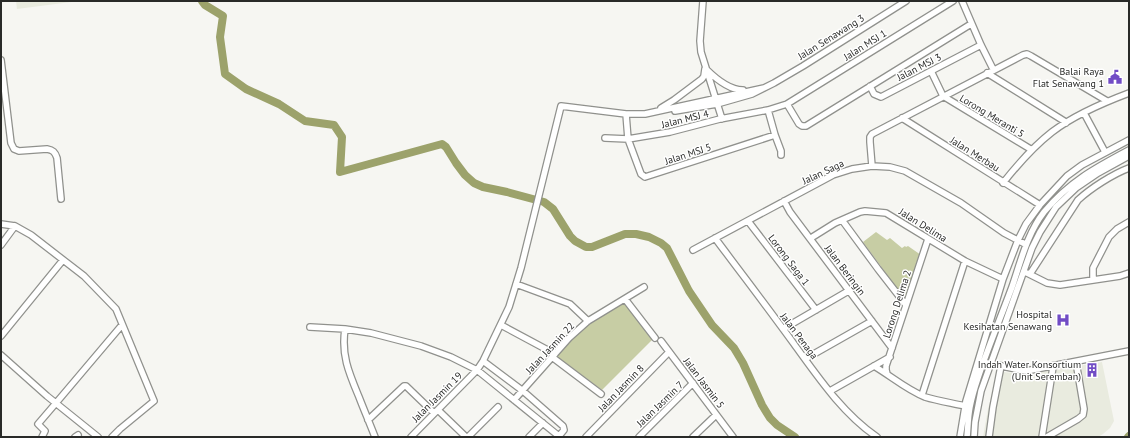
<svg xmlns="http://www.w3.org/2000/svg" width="1130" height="438" font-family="'PT Sans',sans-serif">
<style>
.built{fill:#e9ebdf}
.green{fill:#c7cda4}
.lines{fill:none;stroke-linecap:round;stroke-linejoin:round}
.river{stroke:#9ca26b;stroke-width:8}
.minor-casing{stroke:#90918d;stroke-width:8}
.minor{stroke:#fff;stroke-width:5.5}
.labels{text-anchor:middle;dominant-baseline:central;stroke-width:3;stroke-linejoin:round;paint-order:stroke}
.street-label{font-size:10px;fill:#292a28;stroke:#fff}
.poi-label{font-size:10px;fill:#292a28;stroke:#fff;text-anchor:end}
</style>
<rect width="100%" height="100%" fill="#f6f6f2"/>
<path class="built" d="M16,1H79L17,9Z
M1102,362L1114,421L1110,428L1103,434L1098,437H983L988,409L998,371L1024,375Z"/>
<path class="green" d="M876,232L887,240L890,238L902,248L905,246L906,247L908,246L921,255L907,302L863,242Z
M624,302L653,339L602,390L556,356L589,323Z"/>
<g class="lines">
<path class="river" d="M202,1L205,5L223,16L220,37L225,74L246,89L279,104L305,121L334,125L342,137L340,172L442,144L446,147L456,163L465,175L474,183L483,187L507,192L544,202L553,209L570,236L575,241L586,247H592L625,234H636L649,237L661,243L667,248L689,291L712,325L734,348L743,363L762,405L770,418L777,425L795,437
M1128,437L1129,436"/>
<defs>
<path id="minor" d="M703,1L700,41L701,52L722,119
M962,1L981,45L992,67
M1,60L11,143L14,149L19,151L47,149C53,150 55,152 57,158L61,199
M706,69C716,79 729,90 743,90
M931,71L943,96L1032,150
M987,73L1064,121L1066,123
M870,86L874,94L881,97L981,45
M787,104L799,124L802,126H806L971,24
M661,108L674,100L702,79L704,76L705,69
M768,110L775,135L781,151V155
M675,111L717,104L752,94L774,83L803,66L906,1
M1084,113L1105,152
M626,114L628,139L641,174L645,177L775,135
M902,118L1040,205
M605,138L628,139L670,132L720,119L768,110L787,104L953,1
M872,166L870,142V137L872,134L1023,55L1027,54L1031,56L1107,101
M1003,183C1018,164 1034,146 1052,132C1073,116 1105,102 1129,93
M784,201L790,212L892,348
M842,220L878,269L906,305
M748,221L816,310
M1,224L15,226L31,235L84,276L116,309L154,401L120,429L112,437
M715,238C741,273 768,308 794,344C818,377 843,414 877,437
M811,238L835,223L860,212L865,211L886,213L965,261L1003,279
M1,245L15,226
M693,250L833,175L852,169L872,166L890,167L905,171L961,203L1004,233L1025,244
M1027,273L1047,283L1060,285L1120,276L1129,273
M1030,274L1078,200C1091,188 1113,174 1129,168
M1093,279V268L1109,237L1117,229L1129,222
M516,284L570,304L588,321
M625,299L655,338
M501,325L555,354
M310,327L345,329L371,333L421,346L451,357L477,370L560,437
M345,329C341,355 349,373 359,397C364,410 370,424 375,437
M783,329L850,290
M1,336L63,260
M661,341L733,437
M1,355L47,396L98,437
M552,357L601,394
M805,359L872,321
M483,361L523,391L563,426L564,430L559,436
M987,363L1026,371L1129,351
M874,366C891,376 907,390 925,397C938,401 952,403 965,406
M887,374L886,370V366L928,239
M830,391L890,357
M922,395L965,261
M514,400L569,338L588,321L644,287
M438,410L466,437
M368,420L404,386H406L434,413
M42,437L45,431L38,424L56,403L122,325
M75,437L78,435
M411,437L477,370L483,361L509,307L521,268L561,106L626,114H645L764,88
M468,437L498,407
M529,437L543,423
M586,437L669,352
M639,437L693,383
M693,437L716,415
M960,437L966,401L1003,279L1018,240L1026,224L1040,205L1067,176L1082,165L1129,140
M967,437C968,427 968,417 970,407C972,397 975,387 978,378C988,347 1001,317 1012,287C1021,261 1027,234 1044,212C1069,182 1095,168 1129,150
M974,437L975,422L981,391L1032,248L1040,232L1056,207L1076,188L1098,173L1129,156
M989,437L993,407L1001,366
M1042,437L1053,367
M1047,437L1078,419L1083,415L1084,409L1076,362"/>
</defs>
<use href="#minor" class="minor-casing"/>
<use href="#minor" class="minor"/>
</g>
<defs>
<symbol id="civic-bare" viewBox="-9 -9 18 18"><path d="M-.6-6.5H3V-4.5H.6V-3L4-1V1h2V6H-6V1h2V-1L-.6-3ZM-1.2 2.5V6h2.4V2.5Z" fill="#714cc5" stroke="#fff" stroke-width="2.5" paint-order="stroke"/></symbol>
<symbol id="hospital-bare" viewBox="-9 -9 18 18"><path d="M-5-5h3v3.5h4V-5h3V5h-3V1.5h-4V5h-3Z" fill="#714cc5" stroke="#fff" stroke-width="2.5" paint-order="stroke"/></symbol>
<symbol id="building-bare" viewBox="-9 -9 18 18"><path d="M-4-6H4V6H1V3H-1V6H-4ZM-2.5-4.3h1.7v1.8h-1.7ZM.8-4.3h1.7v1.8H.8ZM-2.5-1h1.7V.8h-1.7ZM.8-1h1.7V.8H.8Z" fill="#714cc5" stroke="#fff" stroke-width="2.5" paint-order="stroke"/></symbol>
</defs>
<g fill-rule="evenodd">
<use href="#civic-bare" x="1105" y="67" width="20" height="20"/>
<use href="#hospital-bare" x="1053" y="310" width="20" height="20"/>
<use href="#building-bare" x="1082" y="360" width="20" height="20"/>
</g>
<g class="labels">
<g class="street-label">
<text transform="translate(831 37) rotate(-32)">Jalan Senawang 3</text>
<text transform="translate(865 45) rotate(-32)">Jalan MSJ 1</text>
<text transform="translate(919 67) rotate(-27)">Jalan MSJ 3</text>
<text transform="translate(992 116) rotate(31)">Lorong Meranti 5</text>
<text transform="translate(685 119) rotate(-14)">Jalan MSJ 4</text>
<text transform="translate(688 154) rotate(-18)">Jalan MSJ 5</text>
<text transform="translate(975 154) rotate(32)">Jalan Merbau</text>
<text transform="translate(823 172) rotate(-25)">Jalan Saga</text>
<text transform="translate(923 225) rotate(32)">Jalan Delima</text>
<text transform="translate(789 260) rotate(53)">Lorong Saga 1</text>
<text transform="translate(845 270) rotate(53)">Jalan Beringin</text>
<text transform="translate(897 304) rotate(-72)">Lorong Delima 2</text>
<text transform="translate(799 336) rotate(53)">Jalan Penaga</text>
<text transform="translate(550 348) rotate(-47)">Jalan Jasmin 22</text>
<text transform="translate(704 383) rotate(53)">Jalan Jasmin 5</text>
<text transform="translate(621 388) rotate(-46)">Jalan Jasmin 8</text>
<text transform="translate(437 397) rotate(-45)">Jalan Jasmin 19</text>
<text transform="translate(660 404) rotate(-44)">Jalan Jasmin 7</text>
</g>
<g class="poi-label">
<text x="1104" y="71">Balai Raya<tspan x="1104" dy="12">Flat Senawang 1</tspan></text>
<text x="1052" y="314">Hospital<tspan x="1052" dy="12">Kesihatan Senawang</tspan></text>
<text x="1081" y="364">Indah Water Konsortium<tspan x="1081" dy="12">(Unit Seremban)</tspan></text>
</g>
</g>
<rect width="1130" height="438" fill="none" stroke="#292a28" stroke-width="4"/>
</svg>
